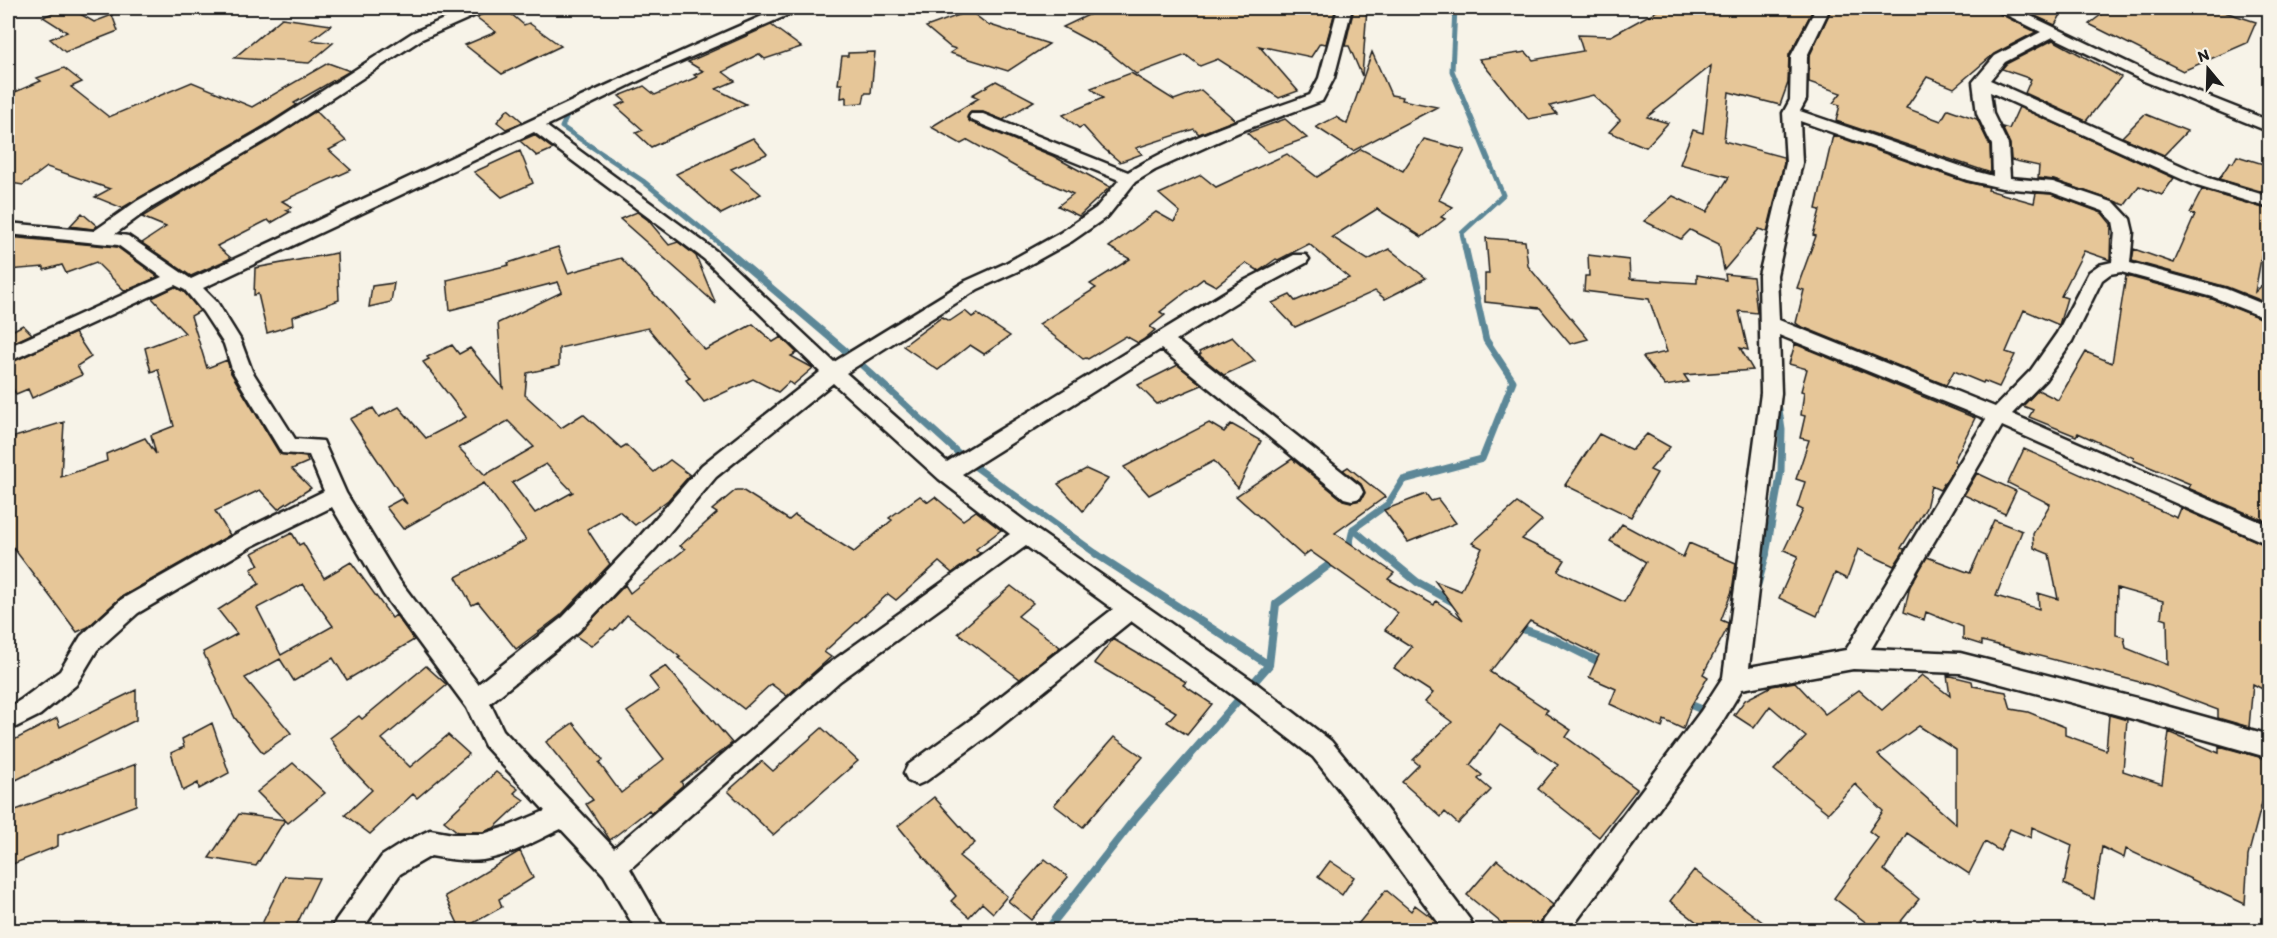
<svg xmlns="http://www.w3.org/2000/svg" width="2277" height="938" font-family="Itim,sans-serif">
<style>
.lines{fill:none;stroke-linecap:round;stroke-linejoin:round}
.stream-far2{stroke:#5c8797;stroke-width:5}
.stream-far1{stroke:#5c8797;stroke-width:7}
.stream{stroke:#5c8797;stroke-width:8}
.building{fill:#e6c698;stroke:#1c1c1c;stroke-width:1.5;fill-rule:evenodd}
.street-casing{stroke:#1c1c1c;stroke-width:5}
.street{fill:#f7f3e8;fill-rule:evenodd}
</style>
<rect width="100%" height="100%" fill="#f7f3e8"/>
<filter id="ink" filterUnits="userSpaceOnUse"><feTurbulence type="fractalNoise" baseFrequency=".0167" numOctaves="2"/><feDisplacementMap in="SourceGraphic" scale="12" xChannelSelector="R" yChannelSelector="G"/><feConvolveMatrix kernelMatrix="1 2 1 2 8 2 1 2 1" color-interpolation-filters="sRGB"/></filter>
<g filter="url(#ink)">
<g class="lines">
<path class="stream-far2" d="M1455,8L1452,71L1503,195L1462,233L1465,247
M572,112L568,114L562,127L643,181L724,247"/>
<path class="stream-far1" d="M722,246L854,358L966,460L1098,555
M1353,529L1384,555
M1348,550L1353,529L1388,504L1403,480L1482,459L1513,381L1486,340L1465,246
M1766,555L1781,471L1782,430L1778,403"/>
<path class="stream" d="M1096,554L1269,665
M1383,554L1417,582L1457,604
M1756,590L1766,554
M1517,627L1557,641L1603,664
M1684,702L1708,712
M1047,930L1136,817L1269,665L1276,604L1337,559"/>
</g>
<path class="building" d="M65,8H70L94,22L112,15L118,31L65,52L50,39L67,32L43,17Z
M489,8H504L524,25L529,23L561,46L502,74L465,45L496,32L476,17L486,13Z
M1103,8H1336L1326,44L1320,43L1311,57L1259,46L1298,91L1279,98L1218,59L1200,66L1186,55L1136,74L1106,50L1063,27Z
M1354,8H1367L1362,76L1349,46H1345Z
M1662,8H1814L1789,55L1788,83L1780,105L1729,92L1724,141L1783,157L1784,163L1767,232L1759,229L1724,270L1719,244L1690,230L1681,239L1644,221L1673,196L1707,212L1729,177L1680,164L1693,130L1703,133L1711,66L1647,117L1668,123L1646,147L1609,132L1620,120L1593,95L1550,106L1557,114L1528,119L1479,59L1526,52L1533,60L1583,51L1578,35L1611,36Z
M1832,8H1995L1998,13L2036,32L1994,54L1954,88L1927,77L1906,108L1941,121L1948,109L1977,119L1990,146L1991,173L1836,121L1840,105L1833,103L1841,93L1809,82V57Z
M2018,8H2048L2062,13L2055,25Z
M2110,8H2212L2256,22L2247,43L2183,71L2089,24Z
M970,11L987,24L1049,44L1008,71L950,53L956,49L950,47L926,27Z
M282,18L331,25L311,40L333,43L309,63L234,58Z
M771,25L801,47L765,59L759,54L723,72L735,81L716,89L746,104L651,147L636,133L643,130L616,106L626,102L619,96L644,86L655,95L697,77L694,75L703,71L688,62Z
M2053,40L2121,77L2086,121L2025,93L2031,79L2002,69L2006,64Z
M875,52L871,93H865L863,103L846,104V97L841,98L842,84H838L842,56H848V53Z
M1372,52L1391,95L1403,97L1402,100L1437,107L1353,151L1316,127L1336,117L1347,124Z
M328,63L350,71L294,103L297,105L264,126L122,208L95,197L110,189L47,167L23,185L11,183L8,189V95L41,81L37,78L64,68L82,82L71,87L109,117L192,82L252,107Z
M1131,73L1174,100L1201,90L1235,120L1199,134L1194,129L1136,148L1142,154L1120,162L1102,147L1083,126L1079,128L1063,115L1103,98L1091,88Z
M996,81L1034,101L1003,120L983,112H971L967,118L970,122L1053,156L1110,187L1079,216L1058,206L1073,194L1023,171L968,140L961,144L931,127L979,98L972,95Z
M2019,107L2174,178L2162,195L2139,186L2125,205L2054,180L2038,178L2039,166L2011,160L2010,144L2002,127L2009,129Z
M508,109L523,122L506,129L497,122Z
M316,111L346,141L329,150L351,170L282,201L292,207L286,210L290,212L271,223L268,220L217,246L231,258L191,276L142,243L166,227L142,217Z
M2145,114L2187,131L2164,155L2122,137Z
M1285,119L1307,138L1268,152L1247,133Z
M534,135L553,149L537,156L520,141Z
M1833,135L1966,182L1989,187L1988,190L2034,203L2036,193L2051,194L2102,213L2111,224L2110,260L2084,251L2061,296L2067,298L2059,325L2024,310L2006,352L2015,355L1999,387L1984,381L1983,383L1954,371L1946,385L1800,326L1796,323L1804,290L1797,288L1816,236L1813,235L1820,210L1816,209Z
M753,138L767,154L731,169L761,194L721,214L676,174Z
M1424,139L1465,150L1439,200L1453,207L1441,217L1445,219L1422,237L1377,209L1332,237L1368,260L1389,249L1426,278L1385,299L1375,291L1295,327L1272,303L1290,295L1295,301L1349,278L1309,244L1278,260L1276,259L1259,271L1246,263L1216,286L1203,279L1160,312L1165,315L1150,327L1155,330L1143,340L1138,343L1126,336L1088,359L1086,358L1083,359L1039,324L1096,288L1090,284L1130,259L1109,247L1156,212L1174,222L1180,212L1159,194L1201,175L1216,187L1287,154L1317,177L1361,149L1403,171Z
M520,151L533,183L502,197L474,172Z
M2237,156L2270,166V194L2219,179L2230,162L2233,163Z
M2202,190L2270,210L2255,292L2270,278V304L2227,287L2132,261L2134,249L2174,263L2195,215L2190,213Z
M637,212L648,220L669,245L678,242L696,256L716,304L620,219Z
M82,213L97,226L93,229L70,226Z
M8,237L117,247L158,277L125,291L96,262L66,273L62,265L44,270V267L8,270Z
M1486,238L1525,241L1528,266L1588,339L1570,344L1540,308L1485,302V274H1489Z
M558,247L568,273L621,258L705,350L753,324L773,342L781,337L797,353L791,356L813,368L793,385L789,382L778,392L753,379L704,402L686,380L690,378L648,328L559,348V366L527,373L525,395L561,428L583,414L621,448L626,445L654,472L670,460L690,475L668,500L635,525L619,511L587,529L610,564L561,615L516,649L478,602L472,605L456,577L526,540L484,483L403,529L386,507L401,499L407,504L350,419L373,408L379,417L399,407L426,438L466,417L423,362L429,359L427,357L452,345L459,354L470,348L503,388L498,323L562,292L558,282L450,310L447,280L509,265L508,263ZM508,421L534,447L485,475L459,448ZM546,464L573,492L535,513L512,483Z
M337,253L339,300L292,317L293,325L267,333L258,294L254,295L255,268Z
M1588,255L1629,260L1630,279L1697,283V275L1726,280L1725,274L1753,277L1757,313L1739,311L1748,350L1740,348L1753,370L1684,375L1689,382L1665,386L1643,357L1667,352L1649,299L1584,291L1585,276H1589Z
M2126,276L2212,299L2270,322V523L2188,488L2190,484L2133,460L2134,458L2078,433L2076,436L2029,417L2033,410L2023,406L2038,390L2058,400L2086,352L2112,363Z
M394,283L391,302L369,307L372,286Z
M175,287L184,292L200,311L191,316L207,368L227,360L231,373L280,454L306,457L308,462L292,469L311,488L278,509L260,490L215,511L230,535L121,597L88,627L77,632L12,546L8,534V439L64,422L61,477L107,461L106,454L145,438L156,454L151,435L174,426L158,369L151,372L145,348L185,333L152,298Z
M965,311L972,317L977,314L1010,336L984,354L970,345L938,370L903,346L942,317L950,321Z
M23,325L32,334L8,345V333Z
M75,333L91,357L77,366L82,375L32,398L28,389L16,394L8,381V364Z
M1232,337L1255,361L1224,375L1199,355L1201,354L1199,352Z
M1795,344L1975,418L1954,461L1957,463L1940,490L1931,486L1926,508L1901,548L1905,549L1894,566L1858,549L1847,579L1835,573L1817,616L1779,598L1798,556L1784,550L1803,510L1797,507L1805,482L1796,479L1809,440L1800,438L1805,416L1801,415L1804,392L1801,391L1807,369L1789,364Z
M1178,365L1202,385L1157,404L1138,385Z
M1209,423L1224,432L1231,424L1261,441L1238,488L1214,461L1149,495L1124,467Z
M1599,434L1632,450L1647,434L1670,447L1650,470L1657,473L1631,517L1565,485Z
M2024,449L2177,518L2181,508L2270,547V693L2253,684L2249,727L2218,718V710L2151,685L1982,641V645L1963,639V627L1926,612L1924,620L1904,612L1910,586L1927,557L1970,573L1994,520L2022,531L1996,596L2039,609L2038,593L2058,599L2049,554L2034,548L2033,534L2050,504L2008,483ZM2117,588L2163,601L2161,617L2167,619L2168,665L2126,648L2124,637L2116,635Z
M1292,459L1343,500L1351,502L1361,500L1365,493L1361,484L1343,470L1348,467L1385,497L1335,533L1394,573L1388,579L1434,605L1436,601L1463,620L1435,581L1461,591L1482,548L1472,543L1517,503L1542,520L1522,539L1565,560L1558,571L1624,602L1646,562L1610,541L1622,524L1683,557L1689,543L1736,563L1732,591L1721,620L1728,623L1727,629L1703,674L1708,677L1691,706L1683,729L1664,720L1662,728L1610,704L1616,689L1589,677L1599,655L1530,621L1490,672L1548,710L1545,713L1571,730L1566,737L1637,789L1599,837L1538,789L1558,765L1500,725L1470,765L1482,775L1478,779L1491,790L1458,824L1445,812L1441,817L1402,782L1419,765L1413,760L1452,722L1425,702L1433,693L1394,668L1412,647L1385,630L1398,613L1310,551L1303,556L1236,496Z
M1086,469L1108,479L1083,511L1058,484Z
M1977,473L2016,491L2005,514L1964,495Z
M736,490H742L789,520L795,515L854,552L892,520L889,518L920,496L928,502L935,497L963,520L976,511L1001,530L976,549L980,553L952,573L939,562L896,600L888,594L824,652L831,657L787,696L771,684L744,709L678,658L680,657L627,615L614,630L611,629L591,646L576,636L625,585L630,593L685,549L680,546L717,513L712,510Z
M1426,494L1431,501L1438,499L1456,523L1408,542L1384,510Z
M292,533L299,545L303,543L324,578L351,562L392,618L396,615L414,640L347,680L333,658L294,681L280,659L245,678L291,733L263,753L235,718L203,652L237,634L218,610L259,584L251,569L259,565L252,553ZM303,584L333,626L281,655L257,608Z
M1011,586L1033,603L1018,616L1060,647L1020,679L958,633Z
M1113,639L1186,682L1183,685L1212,704L1187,735L1167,722L1176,712L1094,663Z
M426,666L447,685L382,739L410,767L448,735L469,754L417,798L413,794L370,834L345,815L372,790L348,765L330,738L359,716L362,719Z
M666,666L732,743L681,782L683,785L651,813L649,810L610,840L586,804L593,800L546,742L573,723L603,760L599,763L621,793L664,759L627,712L659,690L649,677Z
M1922,675L1950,696L1947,675L1972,681L1973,686L2006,692L2011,709L2028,712L2065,727V735L2106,750L2109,715L2127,720L2123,771L2162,784L2169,732L2219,753V746L2270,760V806L2262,803L2248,856L2245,904L2126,849L2124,858L2102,847L2094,899L2064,884L2072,845L2032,827L2031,838L2010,829L2000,851L1985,842L1969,874L1907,833L1884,870L1919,899L1894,930H1876L1834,898L1878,838L1869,831L1883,811L1855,784L1828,813L1774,770L1806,737L1770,706L1754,728L1734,715L1745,700L1772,686L1795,682L1825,714L1859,690L1882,710ZM1919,726L1956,750V824L1878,755Z
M136,690V720L8,784V743L57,718L60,727Z
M212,723L229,773L199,789L198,783L183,791L171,753L184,747L182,739Z
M822,728L858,761L773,835L728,791L762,761L773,771Z
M1114,737L1143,757L1083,827L1054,805Z
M293,763L325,793L288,823L285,820L256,866L209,858L239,814L285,820L257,792Z
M136,764V805L58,835V846L8,866V813Z
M496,772L518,789L514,793L524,800L494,828L483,832H458L444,821Z
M934,797L975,843L959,856L1007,896L993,913L982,903L969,917L951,901L956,896L898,826Z
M520,851L533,878L499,899L502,907L461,930L445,896Z
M1045,859L1068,877L1031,920L1008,901Z
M1497,860L1553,905L1535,930H1510L1467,895Z
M1330,861L1354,877L1342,895L1318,877Z
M1694,870L1773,930H1707L1670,901Z
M285,876L319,878L294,930H259Z
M1386,890L1411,911L1415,905L1431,917L1442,930H1353Z"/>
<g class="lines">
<defs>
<path id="street" d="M469,8H487L485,11L422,39L277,134L149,209L115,234L128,236L191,279C388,189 582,93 781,8H799L797,11L661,70L546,126L716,251L834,362L966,281L1006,263L1060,233L1096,208L1119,180L971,120L969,117L971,114H983L1128,172C1184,138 1249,117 1310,95L1319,78L1338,8H1352L1334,78L1322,101L1239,132L1155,170L1135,182L1108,216L1072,241L1018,271L978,289L846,373L947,462L1240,283L1294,255H1306L1309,259L1306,263L1254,291L1176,340L1360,486L1363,492L1360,498L1352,500L1344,498L1161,349L962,474L1034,528L1256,683L1331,741L1381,802L1470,920L1474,930H1444L1363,820L1313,757L1238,699L1131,621L991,734L926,781L917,785L908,781L904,773L908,765L973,718L1113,609L1026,546L840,681L630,869L665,930H636L604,875L561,829C537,840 510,856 483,860C466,862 448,859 431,856L400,874L362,930H332L336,920L382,856L401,844L430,830L453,834H483L509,826L545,811L485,746L467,708L383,594L332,507L252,546L138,613L97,650L76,685L40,715L8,731V708L22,699L60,671L81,636L122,599L236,534L324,491L309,455L282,453L233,372L224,344L203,312L185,290L175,285L8,362V347L162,277L118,245L8,234V223L94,231L137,201L265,128L412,33ZM534,132L704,259L820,372L702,465L641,535L563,617L478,684L399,580L346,493L323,441L295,439L252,371L240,339L217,302L203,288ZM833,383L939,479L1010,534L824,667L614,848L503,730L490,703L579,631L657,547L716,477Z
M1816,8H1830L1807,56L1806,100L1800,111L1978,172L1993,176L1992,145L1977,114L1973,82L1995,56L2041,32L1999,11L1997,8H2014L2154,75L2270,121V132L2144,81L2053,37L2005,62L1990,80L2209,178L2270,197V208L2197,186L1990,92L1993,114L2008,145L2010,178L2053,182L2115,203L2130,219L2133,232L2130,263L2226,289L2270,307V320L2213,297L2121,272L2110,274L2102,280L2072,341L2045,380L2012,414L2270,526V545L2002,426L1871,649L1960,653L2137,698L2270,735V758L2137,720L1960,673L1853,669L1742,689L1719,727L1570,930H1540L1544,920L1701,711L1723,677L1761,393L1759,275L1786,163L1783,113L1790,100L1791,56ZM1800,121L1967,180L2002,188L2051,192L2103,211L2113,221L2115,232L2112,262L2099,265L2089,272L2057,333L2031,370L1995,407L1779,320L1777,275L1802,163ZM1779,335L1986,419L1846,650L1749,667L1781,393Z"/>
</defs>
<use href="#street" class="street-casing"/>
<use href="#street" class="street"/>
</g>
</g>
<rect width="2277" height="938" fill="none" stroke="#f7f3e8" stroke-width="30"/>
<rect x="15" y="15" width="2247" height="908" fill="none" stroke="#1c1c1c" stroke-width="2" filter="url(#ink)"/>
<g transform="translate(2208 69) rotate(341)" stroke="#f7f3e8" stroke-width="4.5" paint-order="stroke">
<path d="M0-4.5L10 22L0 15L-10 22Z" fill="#1c1c1c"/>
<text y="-9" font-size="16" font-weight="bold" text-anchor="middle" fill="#1c1c1c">N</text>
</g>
</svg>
